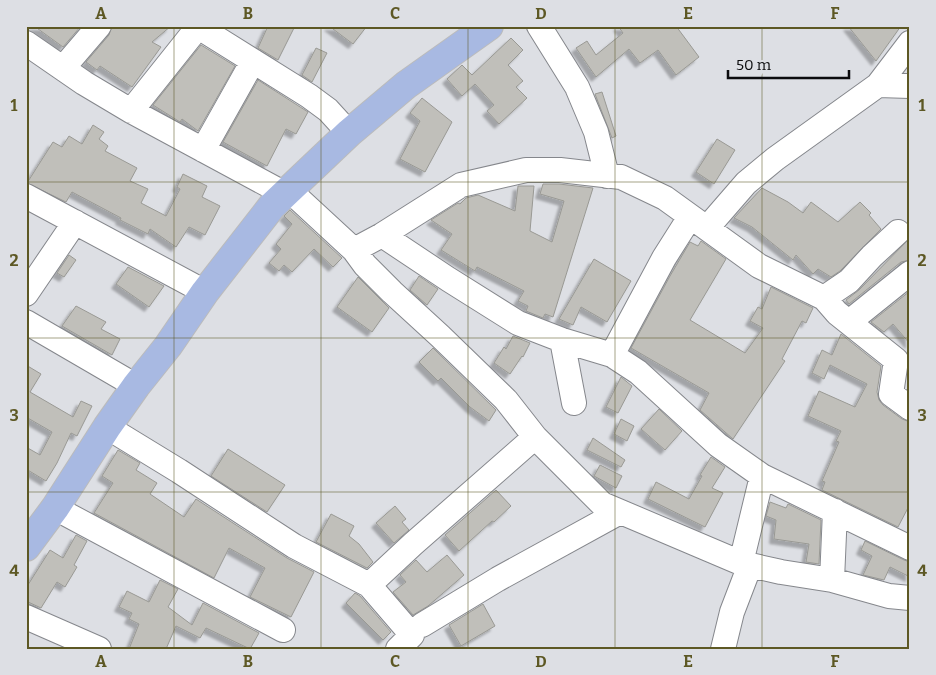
<svg xmlns="http://www.w3.org/2000/svg" width="936" height="675" font-family="Bitter,serif">
<style>
.building{fill:#c0bfba;stroke:#999994;filter:url(#shadow)}
.lines{fill:none;stroke-linecap:round;stroke-linejoin:round}
.minor-casing{stroke:#85878c;stroke-width:26}
.major-casing{stroke:#bbb;stroke-width:30}
.minor{stroke:#fff;stroke-width:24}
.major{stroke:#a8b9e2;stroke-width:28}
.grid{fill:none;stroke:#5d5824;stroke-width:1;stroke-opacity:0.55}
.neatline{fill:none;stroke:#5d5824;stroke-width:2}
.grid-label{font-size:16px;text-anchor:middle;font-weight:bold;fill:#5d5824}
</style>
<defs>
<filter id="shadow"><feDropShadow dx="-4.5" dy="4.5" stdDeviation="1" flood-color="#0004"/></filter>
</defs>
<rect width="100%" height="100%" fill="#dddfe4"/>
<path class="building" d="M34,26H81L63,47Z
M112,26H171L152,42L161,47L132,87L100,66L97,70L86,62L109,35Z
M268,26H295L278,60L258,48Z
M329,26H367L353,44Z
M618,26H676L699,57L676,75L658,50L640,63L629,49L596,77L576,48L587,41L596,55L623,33Z
M848,26H901L876,61Z
M511,38L523,50L508,65L523,81L516,87L527,98L499,124L487,111L494,105L475,84L462,96L447,79L462,65L472,75Z
M201,45L235,66L198,131L182,119L180,122L153,105Z
M316,48L327,53L312,82L302,75Z
M258,80L308,112L296,134L286,129L267,166L223,142Z
M602,92L616,136L612,138L595,94Z
M422,98L452,122L425,172L400,159L420,121L410,113Z
M93,125L104,132L99,139L108,146L105,151L137,168L130,181L148,189L141,203L166,216L180,189L177,187L183,174L207,186L202,197L220,206L205,235L189,227L176,247L150,229L148,234L120,220L121,218L72,192L66,202L27,183L53,142L62,147L69,136L82,144Z
M717,139L735,150L714,184L696,172Z
M543,184H559L593,188L553,317L545,314L543,318L526,311L528,306L518,301L524,291L477,267L475,271L441,250L452,234L431,220L458,203L460,204L466,198L478,195L515,211L518,186H534L530,231L552,242L564,201L540,194Z
M762,188L788,202L803,213L811,202L838,222L860,202L871,213L869,215L881,229L840,271L831,277L818,269L813,274L796,255L793,260L752,227L734,218Z
M290,210L342,258L333,267L314,249L292,272L284,265L279,271L269,263L281,249L276,244L292,224L284,216Z
M910,238V260L901,262L849,304L846,300L859,290Z
M701,241L726,259L690,320L745,353L763,328L750,321L758,307L762,309L771,287L813,308L806,323L802,321L782,359L785,361L733,439L700,410L709,393L631,348L670,276L690,242L698,246Z
M69,255L76,260L64,277L57,273Z
M594,259L631,281L607,322L581,307L573,325L559,319Z
M128,267L164,286L149,307L116,284Z
M419,276L438,289L427,305L410,290Z
M358,277L389,308L372,332L337,307Z
M910,291V344L893,324L884,332L871,322Z
M76,306L106,322L101,329L120,339L112,355L62,326Z
M841,334L881,366L877,392L879,400L883,405L902,419L910,422V504L898,527L822,490L825,482L822,481L839,442L836,441L841,431L808,416L819,391L855,407L867,384L830,365L824,379L812,373L822,350L832,355Z
M513,336L530,343L523,357L522,356L510,374L494,363L504,347L506,349Z
M433,348L496,410L489,421L470,407L441,378L438,381L419,362Z
M26,365L41,374L30,392L73,417L81,401L92,406L77,436L71,433L57,463L46,481L26,469V447L40,455L52,432L26,417Z
M621,377L632,386L618,413L606,407Z
M659,409L682,431L665,450L641,429Z
M621,419L634,426L627,441L614,434Z
M593,438L625,460L621,467L587,450Z
M228,449L285,485L267,512L211,476Z
M118,450L140,463L136,470L157,483L150,494L184,517L196,499L287,558L314,572L291,617L250,597L265,568L229,548L214,578L94,513L113,483L102,476Z
M711,457L725,467L712,488L723,493L705,527L648,499L656,482L689,499L702,476L700,475Z
M600,465L622,476L616,488L594,476Z
M496,490L511,506L494,522L492,521L459,551L445,535Z
M770,502L786,508L788,504L821,520L819,564L806,562L809,544L774,539L776,520L766,516Z
M395,506L406,519L402,522L409,530L394,543L376,523Z
M331,514L354,526L349,536L359,544L373,562L367,568L316,542Z
M76,535L87,541L74,565L77,567L65,587L57,582L41,608L26,601V588L50,550L63,558Z
M865,541L904,560L910,562V577L890,567L884,580L863,575L872,556L861,550Z
M447,555L464,575L428,606L413,615L393,592L406,582L400,575L416,560L427,572Z
M160,580L178,589L168,607L192,625L203,603L259,633L250,649L206,628L200,638L176,626L166,649H129L139,624L129,619L132,613L119,607L127,591L149,602Z
M355,593L360,596L391,632L383,640L346,603Z
M483,604L495,626L461,646L449,625Z"/>
<g class="lines">
<defs>
<path id="minor" d="M197,26L309,96L328,110L349,133
M539,26L577,87L596,132L607,176
M26,43L84,83L131,111L285,194
M63,68L99,26
M878,85L910,43
M131,111L198,27
M203,150L253,61
M289,190L354,250L382,235L461,185L526,170H560L621,177L665,198L759,266L824,298L837,313L896,360L891,394L910,408
M26,196L205,292
M707,228L746,183L775,159L878,85L910,86
M382,235L448,279L518,323L562,340L612,355L638,372L718,445L762,476L741,563
M354,250L365,265L392,292L440,336L506,400L535,437L602,504L741,563L781,572L832,580L835,511
M26,294L75,222
M824,298L849,281L872,256L898,232
M26,322L136,386
M849,322L910,273
M562,340L574,403
M612,355L664,258L690,217
M107,427L179,471L294,546L369,585L413,544L535,437
M762,476L910,548
M55,508L283,630
M832,580L889,596L910,598
M369,585L412,635L398,649
M26,617L99,649
M422,625L498,579L620,512
M723,649L732,612L750,565"/>
<path id="major" d="M26,547L55,508L107,427L136,386L168,346L205,292L272,206L349,133L406,85L489,26"/>
</defs>
<use href="#minor" class="minor-casing"/>
<use href="#major" class="major-casing"/>
<use href="#minor" class="minor"/>
<use href="#major" class="major"/>
</g>
<path class="grid" d="M174,26V649M321,26V649M468,26V649M615,26V649M762,26V649M26,182H910M26,338H910M26,492H910"/>
<rect width="936" height="675" fill="none" stroke="#dddfe4" stroke-width="55"/>
<path d="M728 70v8h121v-8" fill="none" stroke="#0b0b0d" stroke-width="2.5"/>
<text x="736" y="70" font-size="15" fill="#0b0b0d" stroke="#dddfe4" stroke-width="4" paint-order="stroke">50 m</text>
<rect x="28" y="28" width="880" height="620" class="neatline"/>
<g class="grid-label">
<text x="101" y="19">A</text>
<text x="248" y="19">B</text>
<text x="395" y="19">C</text>
<text x="541" y="19">D</text>
<text x="688" y="19">E</text>
<text x="835" y="19">F</text>
<text x="14" y="111">1</text>
<text x="922" y="111">1</text>
<text x="14" y="266">2</text>
<text x="922" y="266">2</text>
<text x="14" y="421">3</text>
<text x="922" y="421">3</text>
<text x="14" y="576">4</text>
<text x="922" y="576">4</text>
<text x="101" y="667">A</text>
<text x="248" y="667">B</text>
<text x="395" y="667">C</text>
<text x="541" y="667">D</text>
<text x="688" y="667">E</text>
<text x="835" y="667">F</text>
</g>
</svg>
